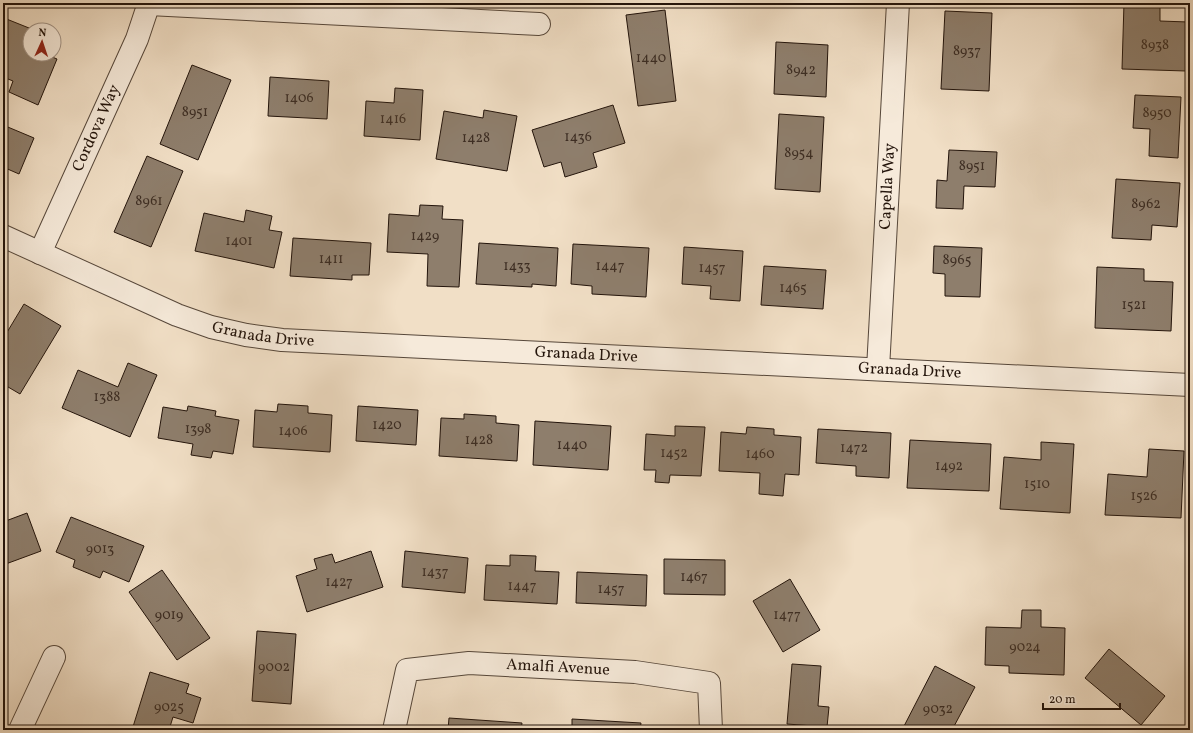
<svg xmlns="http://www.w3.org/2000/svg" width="1193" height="733" font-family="Vollkorn,serif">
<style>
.building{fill:#8e7e6c;stroke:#23140b}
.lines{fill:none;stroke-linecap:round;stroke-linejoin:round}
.minor-casing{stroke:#56473a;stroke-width:24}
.minor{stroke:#f6eada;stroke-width:22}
.labels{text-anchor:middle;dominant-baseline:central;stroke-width:3;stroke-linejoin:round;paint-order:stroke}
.number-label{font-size:14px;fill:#3e2e23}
.street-label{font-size:16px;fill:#23140b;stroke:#f6eada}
</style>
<rect width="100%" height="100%" fill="#f1dfc6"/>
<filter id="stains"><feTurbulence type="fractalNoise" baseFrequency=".005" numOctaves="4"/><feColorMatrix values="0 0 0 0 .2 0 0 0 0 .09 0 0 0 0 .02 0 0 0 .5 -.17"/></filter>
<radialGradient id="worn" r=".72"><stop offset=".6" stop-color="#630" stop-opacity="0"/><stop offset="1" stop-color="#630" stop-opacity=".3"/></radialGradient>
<path class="building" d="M56,3H80V7Z
M1124,3H1160V21L1188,22L1186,71L1122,69Z
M665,10L676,101L638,106L626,15Z
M945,11L992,13L989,91L941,89Z
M4,18L34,30H30V54H45L57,59L38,105L9,92L13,81L3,77Z
M776,42L828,45L826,97L774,94Z
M192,65L231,80L198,160L160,144Z
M270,77L329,81L327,119L268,116Z
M395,88L423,90L420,140L364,136L366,101L394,103Z
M1135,95L1181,97L1178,158L1149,156L1150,129L1133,128Z
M613,105L625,143L593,153L597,167L565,177L561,162L544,167L532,130Z
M484,110L517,116L507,171L436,159L444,111L483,118Z
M779,114L824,117L820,192L775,189Z
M3,125L34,138L19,174L3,167Z
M949,150L997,152L995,187L964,186L963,209L936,208L937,180L947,181Z
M147,156L183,171L151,247L114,232Z
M1116,179L1180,183L1177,227L1152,225L1151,240L1112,238Z
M420,205L443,206L442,219L463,220L459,287L427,286L428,254L387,252L389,214L419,216Z
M246,210L272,216L269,230L282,232L274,268L195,251L204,213L244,222Z
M293,238L371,243L369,275H352V280L290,276Z
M479,243L558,248L556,286L532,284V287L476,284Z
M573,244L649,248L646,297L592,294V286L571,284Z
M934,246L982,248L980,297L945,296V274L933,273Z
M684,247L743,251L740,301L710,299L711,286L682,284Z
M764,266L826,270L823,309L761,305Z
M1097,267L1144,269V281L1173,282L1171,331L1095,328Z
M24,304L61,326L20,394L3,384V339Z
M128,363L157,375L130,437L62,408L78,370L118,387Z
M278,404L308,406V413L332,415L330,452L253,447L255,410L277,412Z
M188,406L216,411L215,416L239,420L233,454L213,451L211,458L191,455L193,444L158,438L163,407L187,411Z
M358,406L418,410L416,445L356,441Z
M464,414L496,416V423L519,425L517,461L439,456L441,418L464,419Z
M535,421L611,426L608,470L533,465Z
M675,426L705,427L701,476L670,475L669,483L655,482L656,470H644L646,434L675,436Z
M747,427L774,429V435L801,437L799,475L785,474L783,496L759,494L760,473L719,471L721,432L746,434Z
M818,429L891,433L889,478L856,476V466L816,463Z
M910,440L991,444L989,491L907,488Z
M1041,442L1074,444L1070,513L1000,509L1004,457L1041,460Z
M1149,449L1184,451L1181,518L1105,515L1108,474L1147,477Z
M27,513L41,551L3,565V522Z
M71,517L144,546L129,582L103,571L100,578L73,567L75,560L56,552Z
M371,551L383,587L307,612L296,576L317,569L314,559L332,554L335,563Z
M405,551L468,558L465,593L402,587Z
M510,555L536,556L535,571L559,572L557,604L484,600L486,565L510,566Z
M664,559L725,560V595L664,594Z
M162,570L210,638L177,660L129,592Z
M577,572L647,575L646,606L576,603Z
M790,579L820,630L783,652L753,601Z
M1022,610H1041V627L1065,628L1064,675L1009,673V666L985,665L986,627L1021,628Z
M257,631L296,634L291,704L252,701Z
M1109,649L1165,696L1141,725L1085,678Z
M792,664L821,666L818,706L829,707L827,727L787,724Z
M935,666L975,687L952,730H902Z
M150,672L189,684L186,693L201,698L193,723L173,717L169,730H132Z
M449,718L522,723L521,730H448Z
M572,719L641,723L640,730H572Z
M273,727L311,730H273Z"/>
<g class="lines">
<defs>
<g id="minor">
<path d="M149,4L539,24"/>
<path id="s1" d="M3,236L177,315L211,327L246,335L282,340L1190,385"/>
<path id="s2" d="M40,253L137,39L149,3"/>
<path id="s3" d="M878,369L898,3"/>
<path d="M20,730L54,657"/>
<path id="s4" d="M394,730L407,670L469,663L635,672L709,683L711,730"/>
</g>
</defs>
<use href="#minor" class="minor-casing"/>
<use href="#minor" class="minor"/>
</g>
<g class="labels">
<g class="number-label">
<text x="1155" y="45">8938</text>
<text x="967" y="51">8937</text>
<text x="651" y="58">1440</text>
<text x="801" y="70">8942</text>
<text x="299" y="98">1406</text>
<text x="195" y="112">8951</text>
<text x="1157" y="113">8950</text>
<text x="393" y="119">1416</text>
<text x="578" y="137">1436</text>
<text x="476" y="138">1428</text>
<text x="799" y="153">8954</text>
<text x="972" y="166">8951</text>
<text x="149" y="201">8961</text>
<text x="1146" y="204">8962</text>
<text x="425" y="236">1429</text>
<text x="239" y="241">1401</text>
<text x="331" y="259">1411</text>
<text x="957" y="260">8965</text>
<text x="517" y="266">1433</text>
<text x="610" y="266">1447</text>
<text x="712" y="268">1457</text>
<text x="793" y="288">1465</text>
<text x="1134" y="305">1521</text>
<text x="107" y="397">1388</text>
<text x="387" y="425">1420</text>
<text x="198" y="429">1398</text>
<text x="293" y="431">1406</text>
<text x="479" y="440">1428</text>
<text x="572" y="445">1440</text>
<text x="854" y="448">1472</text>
<text x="674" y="453">1452</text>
<text x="760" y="454">1460</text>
<text x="949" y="466">1492</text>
<text x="1037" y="484">1510</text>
<text x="1144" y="496">1526</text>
<text x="100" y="549">9013</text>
<text x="435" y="572">1437</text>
<text x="694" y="577">1467</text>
<text x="339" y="582">1427</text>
<text x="522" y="586">1447</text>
<text x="611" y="589">1457</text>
<text x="169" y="615">9019</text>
<text x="787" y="615">1477</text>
<text x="1025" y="647">9024</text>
<text x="274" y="667">9002</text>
<text x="169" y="707">9025</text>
<text x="938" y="709">9032</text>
</g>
<g class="street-label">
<text stroke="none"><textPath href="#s2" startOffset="137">Cordova Way</textPath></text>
<text stroke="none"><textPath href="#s3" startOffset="183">Capella Way</textPath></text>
<text stroke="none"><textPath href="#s1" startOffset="280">Granada Drive</textPath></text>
<text stroke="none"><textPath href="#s1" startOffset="604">Granada Drive</textPath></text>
<text stroke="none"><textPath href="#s1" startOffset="928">Granada Drive</textPath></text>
<text stroke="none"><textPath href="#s4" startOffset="213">Amalfi Avenue</textPath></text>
</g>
</g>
<rect width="1193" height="733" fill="none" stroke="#f1dfc6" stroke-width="16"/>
<rect x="4" y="4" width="1185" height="725" fill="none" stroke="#23140b" stroke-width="2"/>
<rect x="8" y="8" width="1177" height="717" fill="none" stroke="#23140b"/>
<g transform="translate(42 42) rotate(3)"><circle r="19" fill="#f6eada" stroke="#a29487"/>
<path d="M0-3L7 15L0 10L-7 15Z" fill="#8f2418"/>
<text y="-6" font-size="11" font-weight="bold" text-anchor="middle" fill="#23140b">N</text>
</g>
<path d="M1043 703v6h77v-6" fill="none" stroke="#23140b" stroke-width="2"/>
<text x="1049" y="703" font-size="12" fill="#23140b" stroke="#f6eada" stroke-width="3" paint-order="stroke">20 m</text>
<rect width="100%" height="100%" filter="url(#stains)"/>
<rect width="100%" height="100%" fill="url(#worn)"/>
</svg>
